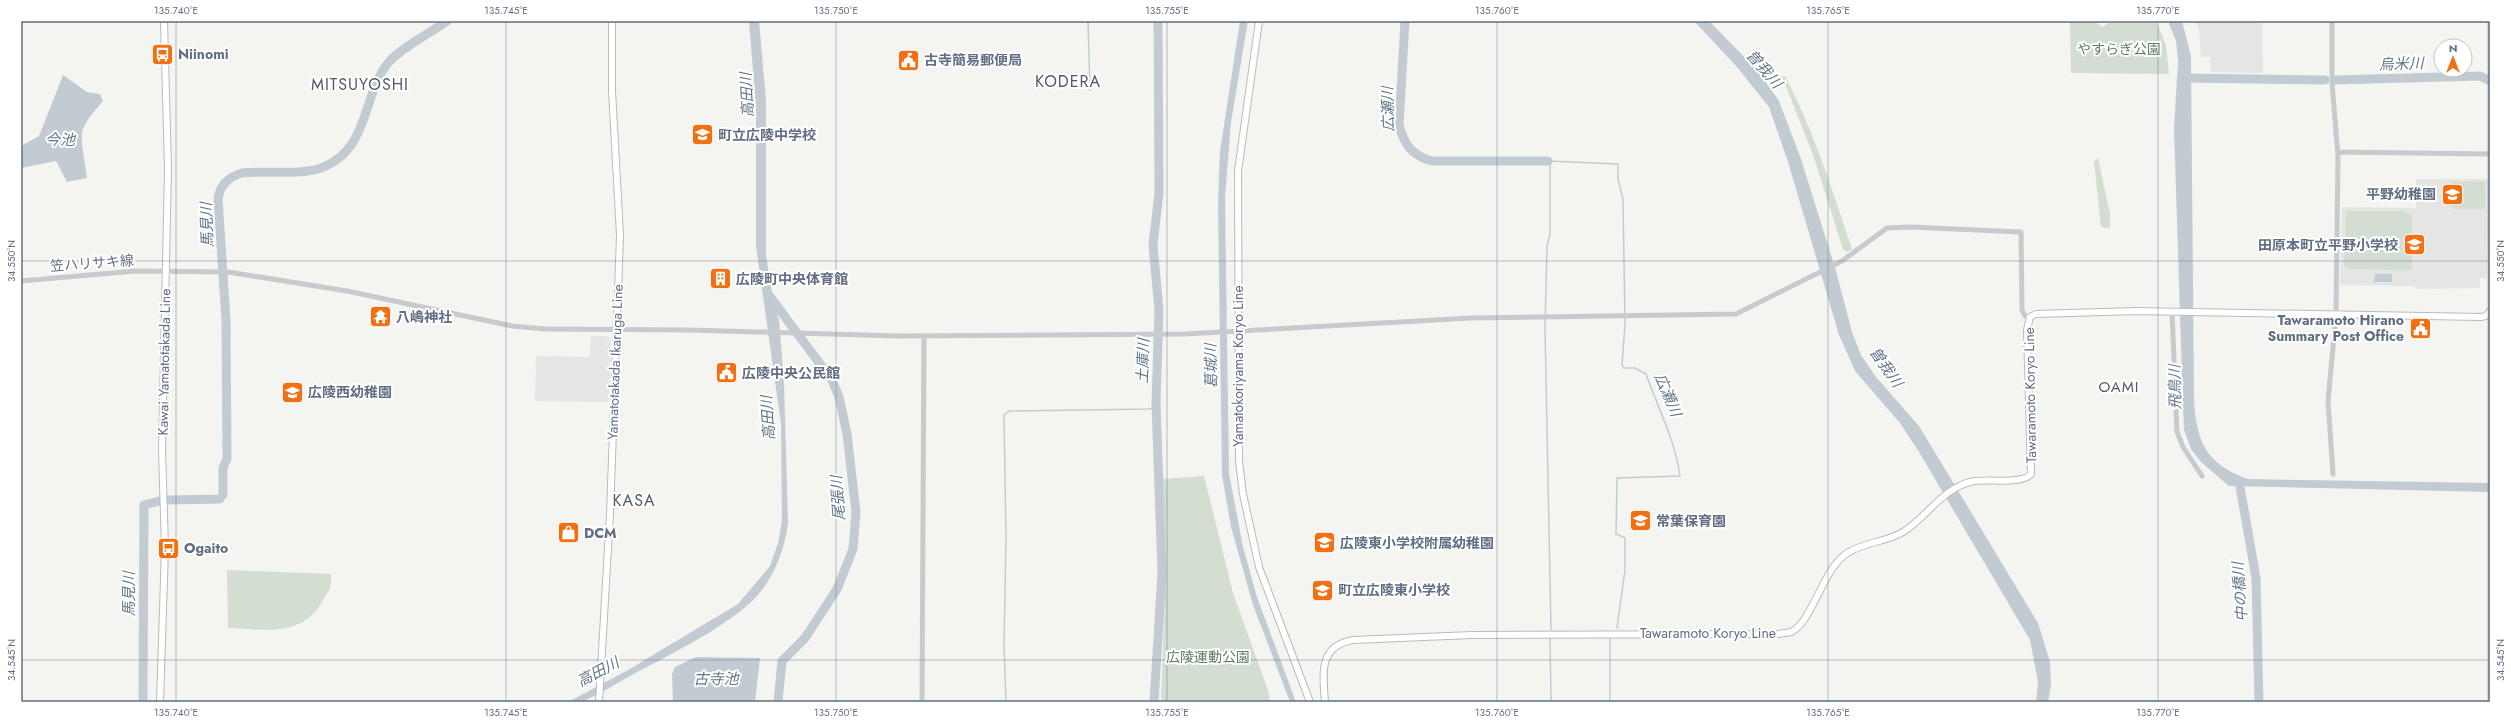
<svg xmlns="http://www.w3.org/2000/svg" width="2511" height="723" font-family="Jost,'Noto Sans JP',sans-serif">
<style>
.built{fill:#e5e5e4}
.green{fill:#d3ddd1}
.water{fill:#c3cbd2}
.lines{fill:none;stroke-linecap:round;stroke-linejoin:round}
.stream{stroke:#c3cbd2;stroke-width:1.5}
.river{stroke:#c3cbd2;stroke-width:9}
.major-casing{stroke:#b8bbbf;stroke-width:8}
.minor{stroke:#c8cace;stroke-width:5}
.major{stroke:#fff;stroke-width:6}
.ticks{fill:none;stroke:#616e84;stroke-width:1;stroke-opacity:0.45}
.labels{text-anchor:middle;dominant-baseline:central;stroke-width:4;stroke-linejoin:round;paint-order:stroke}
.park-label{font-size:14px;fill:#617b60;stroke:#fff}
.poi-label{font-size:14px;font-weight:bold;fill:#616e84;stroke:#fff;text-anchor:start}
.street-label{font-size:14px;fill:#616e84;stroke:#fff}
.water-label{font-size:15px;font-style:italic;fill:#617789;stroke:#fff}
.neighbourhood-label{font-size:15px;letter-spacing:1px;fill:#4f5968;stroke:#fff}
.quarter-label{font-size:16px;letter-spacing:1px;fill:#4f5968;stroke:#fff}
.neatline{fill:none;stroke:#616e84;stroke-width:1.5}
.ticks-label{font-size:10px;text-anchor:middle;fill:#616e84}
</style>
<rect width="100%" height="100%" fill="#f4f5f0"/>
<path class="built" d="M2195,21H2262L2263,71L2261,73L2211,72L2210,57H2201L2199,31Z
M2416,179H2488L2487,278H2480V288L2415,289V286L2340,285L2342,207L2416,208Z
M591,336H606L611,339L609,402L535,401L536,356L590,357Z"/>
<path class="green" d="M2070,21H2093L2103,27L2108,23H2157L2166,45L2169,74L2071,73Z
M1782,76H1785C1814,131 1832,190 1852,249L1847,252L1843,249L1813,155Z
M2098,158L2110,214V228L2101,227L2094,161Z
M2485,181V209H2454L2451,206L2450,182Z
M2346,211H2405L2406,213H2412V270L2348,269L2344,266Z
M1204,476L1233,593L1269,693L1270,702H1161L1166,566L1163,479Z
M227,570L331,574C331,591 330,588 322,602C301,638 264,629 228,628Z"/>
<path class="water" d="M749,21H759L766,101V255L774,305L779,320L784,382L788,523C785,548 774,578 756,597C729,626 667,656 632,675C615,684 598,696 580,702C576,703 572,702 568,702L628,670L738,604L770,566L778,543L782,521L781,424L756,246V108Z
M1240,21H1248L1231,122L1225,198L1229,473L1243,547L1257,597L1296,702H1290L1253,605L1231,527L1222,475L1218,203L1220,151Z
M1694,21H1709L1758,71L1779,101L1801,159L1836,271L1852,332L1861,355L1876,377L1919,426L2038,623L2050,662L2051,686L2048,702H2036L2038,682L2030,640L1919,452L1900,423L1855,371L1839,335L1788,162L1769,107L1737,67Z
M2168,21H2182L2191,56L2194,398C2196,440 2205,464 2248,479L2490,483V492L2229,486L2201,462L2191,449L2184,430L2183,409L2174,128L2178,61L2176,41Z
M63,75L87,92L100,94L103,101C96,109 87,119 83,129C79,138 86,166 87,178L67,182L56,161L21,168V146L39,136Z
M2375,274H2392V282H2374Z
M696,657L760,658L755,702H673L672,674L675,667Z"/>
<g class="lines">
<path class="stream" d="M1088,21L1090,90
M1551,630L1545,328L1547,246L1550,234V165L1548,161L1618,164V179L1623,199L1625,324L1622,365L1624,368H1635L1646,374C1658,408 1675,440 1680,476L1617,478L1616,534L1625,538V570L1617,628
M1550,639L1551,702
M1006,702L1004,646L1006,539L1004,415L1009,411L1149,409L1154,408L1156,403
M1610,702V638"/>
<path class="river" d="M1405,21L1399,125C1404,144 1412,156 1432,161H1548
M2184,78L2325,80
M2335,80L2480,76L2490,81
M768,294L832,380L839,397L847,434L856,512L853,549L837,589L805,638L782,661L778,702
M2239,481L2256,578L2259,702
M223,495V468L227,459L226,320L218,199C220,185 228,177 242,173C267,170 297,176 321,168C370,150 362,95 388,63C399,49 432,32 447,21
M169,500L220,499
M143,702L144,505L163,500
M1154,702L1162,573L1156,403L1159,310L1153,245L1159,193L1158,21"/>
<defs>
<path id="major" d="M1259,21L1238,171L1239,461L1243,494L1259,567L1310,702
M160,702L165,548L162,451L168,168L164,21
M599,702L610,514L620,235L612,91V21
M1325,702C1323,674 1318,646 1353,640L1472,635L1779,634C1782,633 1787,633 1791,632C1813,622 1823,566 1849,552C1866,542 1886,542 1903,532C1926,518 1942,489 1970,482C1985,478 2023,485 2031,474L2027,330L2030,317L2036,314L2136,311L2481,317L2486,316L2490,311"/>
</defs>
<use href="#major" class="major-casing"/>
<path class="minor" d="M2332,21V83L2338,156L2336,315L2328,401L2333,474
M2338,152L2490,154
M21,281L135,271L228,272L347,291L512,326L545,329L690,330L897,336L1185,334L1471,318L1736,314L1842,261L1887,228L1910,227L2021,232L2022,310L2025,316L2030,317
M2172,312L2177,432L2183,447L2202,476
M922,702L924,336"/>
<use href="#major" class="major"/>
</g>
<path class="ticks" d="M176,21V702M506,21V702M836,21V702M1167,21V702M1497,21V702M1828,21V702M2158,21V702M2488,21V702M21,261H2490M21,660H2490"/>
<defs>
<symbol id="bus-square" viewBox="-11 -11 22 22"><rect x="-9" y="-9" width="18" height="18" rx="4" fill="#f27013" stroke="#fff"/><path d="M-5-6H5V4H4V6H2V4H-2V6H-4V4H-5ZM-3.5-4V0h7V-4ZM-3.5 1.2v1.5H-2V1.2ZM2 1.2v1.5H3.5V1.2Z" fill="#fff"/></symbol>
<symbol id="civic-square" viewBox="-11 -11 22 22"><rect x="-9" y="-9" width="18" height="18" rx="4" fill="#f27013" stroke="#fff"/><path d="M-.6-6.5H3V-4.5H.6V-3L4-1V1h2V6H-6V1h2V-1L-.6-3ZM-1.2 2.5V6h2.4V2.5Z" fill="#fff"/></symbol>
<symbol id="school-square" viewBox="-11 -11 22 22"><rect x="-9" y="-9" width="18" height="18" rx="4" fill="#f27013" stroke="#fff"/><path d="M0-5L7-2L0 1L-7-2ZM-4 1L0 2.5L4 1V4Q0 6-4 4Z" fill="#fff"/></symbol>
<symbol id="building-square" viewBox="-11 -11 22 22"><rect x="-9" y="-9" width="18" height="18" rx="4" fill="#f27013" stroke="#fff"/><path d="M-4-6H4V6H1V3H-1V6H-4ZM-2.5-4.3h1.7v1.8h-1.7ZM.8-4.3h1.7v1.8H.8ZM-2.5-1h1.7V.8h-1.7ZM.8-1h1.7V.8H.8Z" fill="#fff"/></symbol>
<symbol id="temple-square" viewBox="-11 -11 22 22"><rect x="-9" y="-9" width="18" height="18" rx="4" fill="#f27013" stroke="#fff"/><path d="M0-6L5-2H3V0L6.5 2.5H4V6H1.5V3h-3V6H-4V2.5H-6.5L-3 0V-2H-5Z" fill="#fff"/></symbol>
<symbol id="shop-square" viewBox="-11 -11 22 22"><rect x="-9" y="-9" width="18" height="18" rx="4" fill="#f27013" stroke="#fff"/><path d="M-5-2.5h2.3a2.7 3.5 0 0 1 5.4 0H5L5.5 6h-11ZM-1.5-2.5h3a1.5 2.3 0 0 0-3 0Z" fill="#fff"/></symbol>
</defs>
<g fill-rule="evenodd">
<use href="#bus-square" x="150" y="42" width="25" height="25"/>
<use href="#civic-square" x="896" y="48" width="25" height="25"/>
<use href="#school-square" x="690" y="122" width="25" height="25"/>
<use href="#school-square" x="2440" y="182" width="25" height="25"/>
<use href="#school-square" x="2402" y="232" width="25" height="25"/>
<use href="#building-square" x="708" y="266" width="25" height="25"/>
<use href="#temple-square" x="368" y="304" width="25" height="25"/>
<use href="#civic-square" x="2408" y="316" width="25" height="25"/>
<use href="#civic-square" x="714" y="360" width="25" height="25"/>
<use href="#school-square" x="280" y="380" width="25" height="25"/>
<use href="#school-square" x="1628" y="508" width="25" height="25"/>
<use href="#shop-square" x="556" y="520" width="25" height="25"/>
<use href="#school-square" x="1312" y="530" width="25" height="25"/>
<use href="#bus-square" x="156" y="536" width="25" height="25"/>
<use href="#school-square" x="1310" y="578" width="25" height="25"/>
</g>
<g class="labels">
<g class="park-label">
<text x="2119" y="49">やすらぎ公園</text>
<text x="1208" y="657">広陵運動公園</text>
</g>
<g class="poi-label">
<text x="178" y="54">Niinomi</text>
<text x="924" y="60">古寺簡易郵便局</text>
<text x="718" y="135">町立広陵中学校</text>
<text x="2436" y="194" text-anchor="end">平野幼稚園</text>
<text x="2398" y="245" text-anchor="end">田原本町立平野小学校</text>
<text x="736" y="279">広陵町中央体育館</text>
<text x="396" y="317">八嶋神社</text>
<text x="2404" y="320" text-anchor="end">Tawaramoto Hirano<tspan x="2404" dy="16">Summary Post Office</tspan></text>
<text x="742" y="373">広陵中央公民館</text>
<text x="308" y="392">広陵西幼稚園</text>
<text x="1656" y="521">常葉保育園</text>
<text x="584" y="533">DCM</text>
<text x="1340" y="543">広陵東小学校附属幼稚園</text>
<text x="184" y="548">Ogaito</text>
<text x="1338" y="590">町立広陵東小学校</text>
</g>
<g class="street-label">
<text transform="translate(92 263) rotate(-4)">笠ハリサキ線</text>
<text transform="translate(164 362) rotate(-89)">Kawai Yamatotakada Line</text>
<text transform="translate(615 362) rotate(-88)">Yamatotakada Ikaruga Line</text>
<text transform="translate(1238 366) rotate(-90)">Yamatokoriyama Koryo Line</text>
<text transform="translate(2030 395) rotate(-91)">Tawaramoto Koryo Line</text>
<text x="1708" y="633">Tawaramoto Koryo Line</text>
</g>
<g class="water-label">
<text transform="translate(2401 64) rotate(-2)">烏米川</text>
<text transform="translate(1764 69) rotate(49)">曽我川</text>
<text transform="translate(747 95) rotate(-93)">高田川</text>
<text transform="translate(1388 109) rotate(-91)">広瀬川</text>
<text x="60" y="140">今池</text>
<text transform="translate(207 225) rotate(-92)">馬見川</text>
<text transform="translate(1143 361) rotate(-88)">土庫川</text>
<text transform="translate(1211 366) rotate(-91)">葛城川</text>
<text transform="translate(1886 367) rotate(55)">曽我川</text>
<text transform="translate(2175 387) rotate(-91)">飛鳥川</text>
<text transform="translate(1668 395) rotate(67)">広瀬川</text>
<text transform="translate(768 418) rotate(-94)">高田川</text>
<text transform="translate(838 498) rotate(-94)">尾張川</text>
<text transform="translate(2240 592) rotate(-94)">中の橋川</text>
<text transform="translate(129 594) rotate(-90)">馬見川</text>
<text transform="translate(598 672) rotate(-28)">高田川</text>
<text x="716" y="679">古寺池</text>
</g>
<g class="neighbourhood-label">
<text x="2119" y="387">OAMI</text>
</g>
<g class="quarter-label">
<text x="1068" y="81">KODERA</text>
<text x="360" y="84">MITSUYOSHI</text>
<text x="634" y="500">KASA</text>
</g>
</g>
<rect width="2511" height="723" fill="none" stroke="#ffffff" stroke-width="44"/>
<g transform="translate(2453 58)"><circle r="19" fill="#ffffff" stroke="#c0c5ce"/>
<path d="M0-3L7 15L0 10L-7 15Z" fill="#f27013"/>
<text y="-6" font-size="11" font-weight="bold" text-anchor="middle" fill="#616e84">N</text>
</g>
<rect x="22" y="22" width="2467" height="679" class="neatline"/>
<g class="ticks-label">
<text x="176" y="14">135.740°E</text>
<text x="506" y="14">135.745°E</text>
<text x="836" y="14">135.750°E</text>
<text x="1167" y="14">135.755°E</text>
<text x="1497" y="14">135.760°E</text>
<text x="1828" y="14">135.765°E</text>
<text x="2158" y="14">135.770°E</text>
<text transform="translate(11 261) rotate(-90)" y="4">34.550°N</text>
<text transform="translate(2500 261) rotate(-90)" y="4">34.550°N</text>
<text transform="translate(11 660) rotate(-90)" y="4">34.545°N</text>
<text transform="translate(2500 660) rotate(-90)" y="4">34.545°N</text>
<text x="176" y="716">135.740°E</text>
<text x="506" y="716">135.745°E</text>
<text x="836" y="716">135.750°E</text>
<text x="1167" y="716">135.755°E</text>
<text x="1497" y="716">135.760°E</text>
<text x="1828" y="716">135.765°E</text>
<text x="2158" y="716">135.770°E</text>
</g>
</svg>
